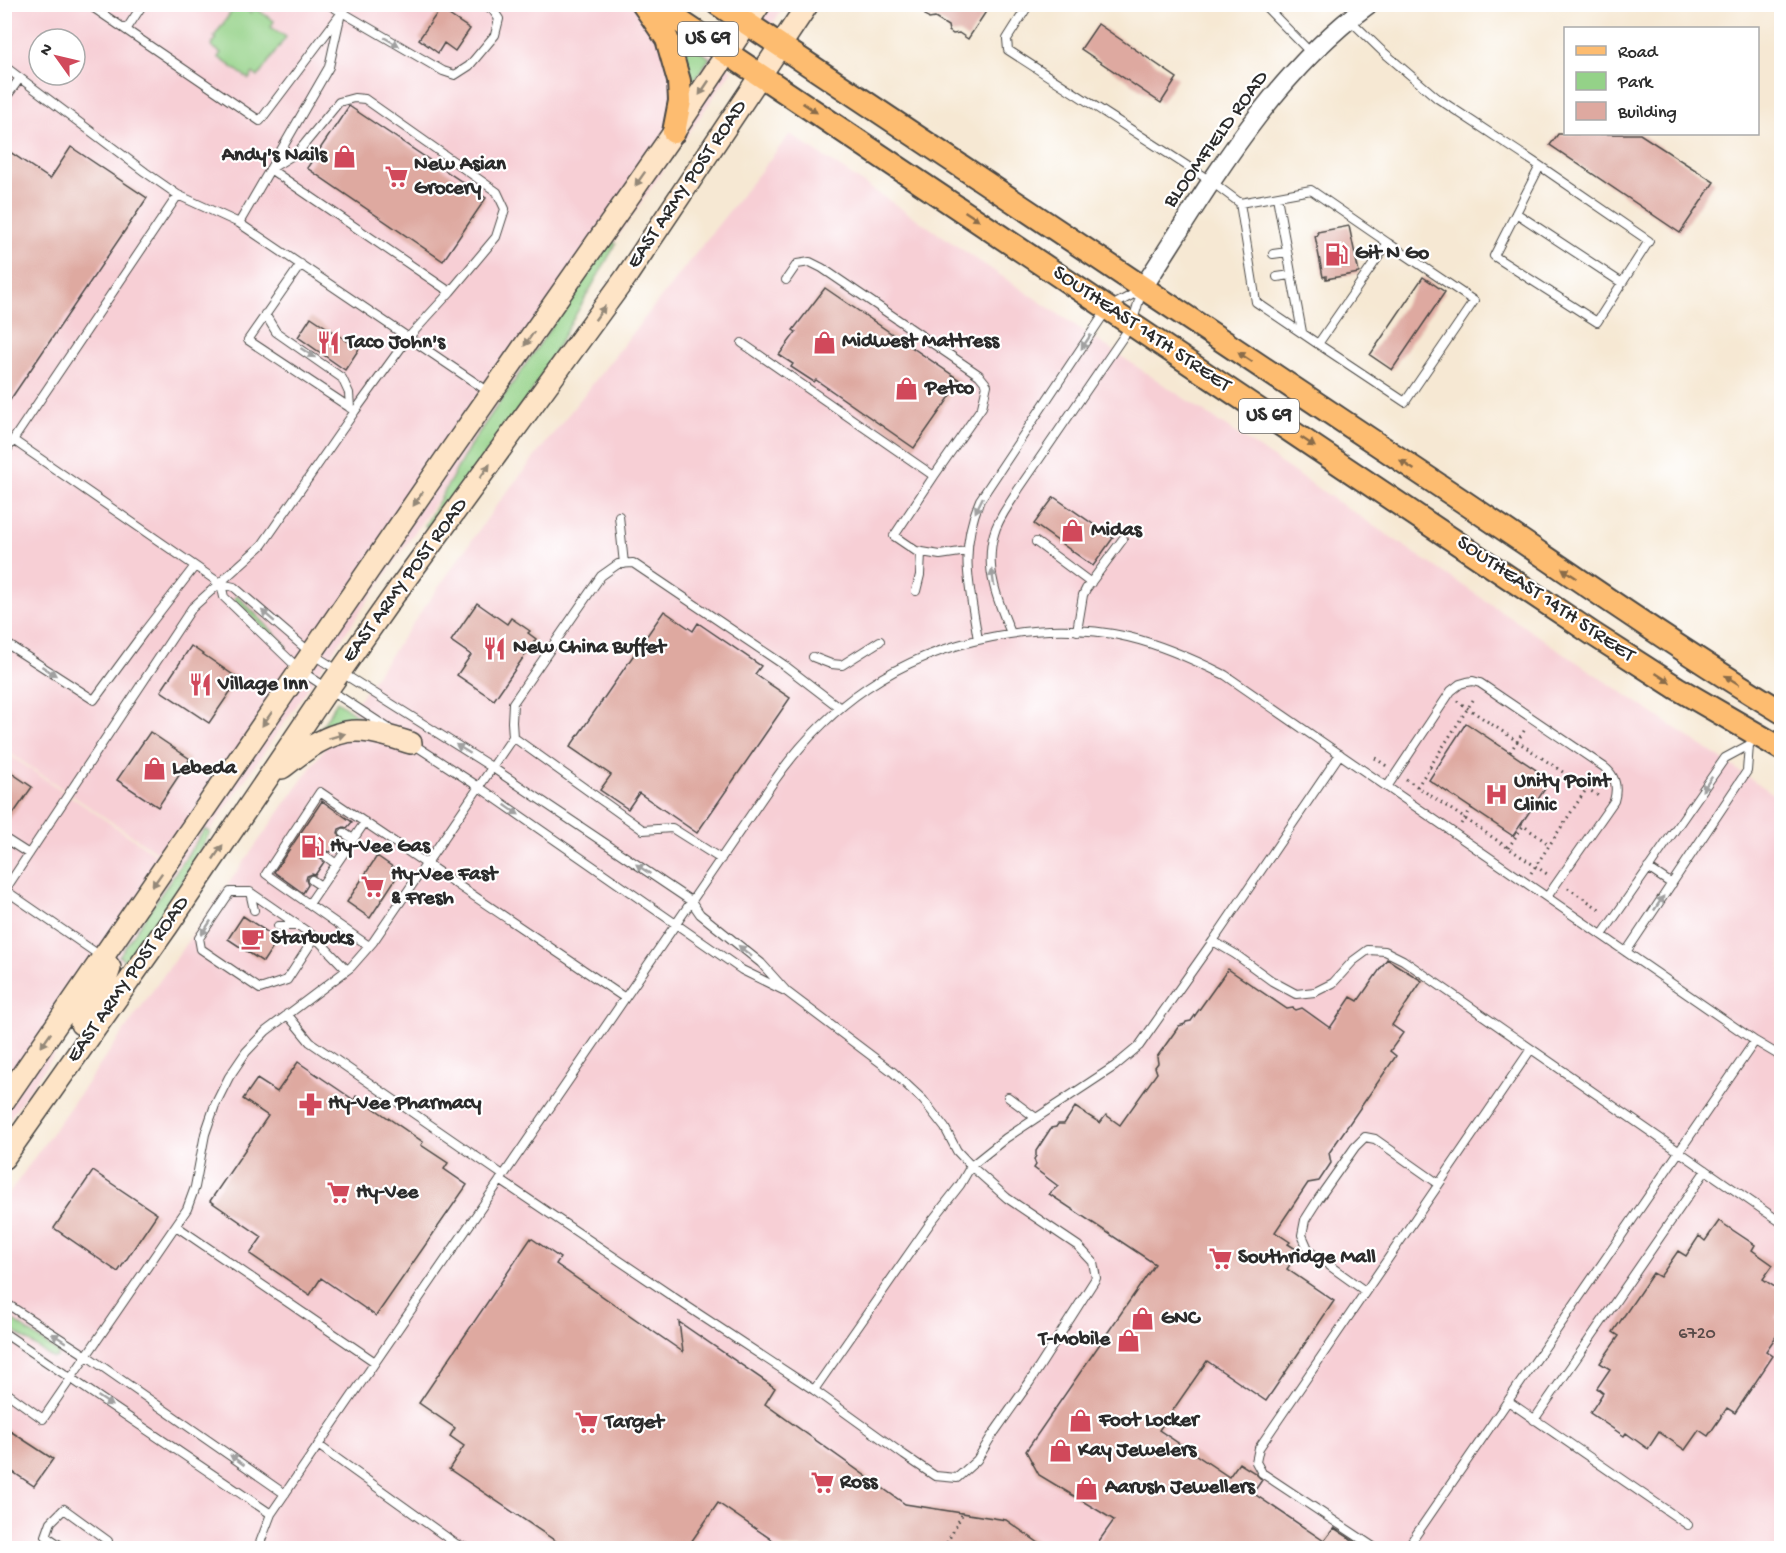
<svg xmlns="http://www.w3.org/2000/svg" width="1786" height="1553" font-family="'Gochi Hand',sans-serif">
<style>
.built{fill:#f7cfd5;fill-rule:evenodd}
.green{fill:#94d288;stroke:#607e5a;stroke-width:1.5}
.building{fill:#dea9a0}
.lines{fill:none;stroke-linecap:round;stroke-linejoin:round}
.service-casing{stroke:#494744;stroke-width:10}
.tertiary-casing{stroke:#494744;stroke-width:21}
.secondary-casing{stroke:#494744;stroke-width:24}
.primary-casing{stroke:#494744;stroke-width:26}
.path{stroke:#494744;stroke-width:3;stroke-dasharray:1.5 4.5;stroke-linecap:butt}
.service{stroke:#fff;stroke-width:8}
.tertiary{stroke:#fff;stroke-width:18}
.secondary{stroke:#fee4c6;stroke-width:21}
.primary{stroke:#fdbc70;stroke-width:22}
.oneway{fill:#a0a0a0}
.oneway2{fill:#948878}
.oneway3{fill:#8a6c4a}
.labels{text-anchor:middle;dominant-baseline:central;stroke-width:4.5;stroke-linejoin:round;paint-order:stroke}
.number-label{font-size:18px;fill:#584a48}
.shield{fill:#fff;stroke:#6b6b6b;stroke-width:1.5}
.shield-label{font-size:20px;font-weight:bold;fill:#2b2b2b}
.street-label{font-size:21px;fill:#2b2b2b;stroke:#fff}
.poi-label{font-size:21px;font-weight:bold;fill:#2b2b2b;stroke:#fff;text-anchor:start}
</style>
<rect width="100%" height="100%" fill="#fff"/>
<filter id="ink" filterUnits="userSpaceOnUse"><feTurbulence type="fractalNoise" baseFrequency=".0167" numOctaves="2"/><feDisplacementMap in="SourceGraphic" scale="12" xChannelSelector="R" yChannelSelector="G"/><feConvolveMatrix kernelMatrix="1 2 1 2 8 2 1 2 1" color-interpolation-filters="sRGB"/></filter>
<filter id="wash" filterUnits="userSpaceOnUse"><feTurbulence type="fractalNoise" baseFrequency=".008" numOctaves="4" result="noise"/><feDisplacementMap in="SourceGraphic" scale="24" xChannelSelector="R" yChannelSelector="G"/><feGaussianBlur stdDeviation="1.35" result="paint"/><feColorMatrix in="noise" values="0 0 0 0 0 0 0 0 0 0 0 0 0 0 0 0 0 1.4 0 .05"/><feComposite in="paint" operator="in"/></filter>
<g filter="url(#wash)">
<rect width="100%" height="100%" fill="#f6e8d3"/>
<path class="built" d="M4,5H639L732,70L183,870L5,750ZM39,39H75V75H39Z
M715,5H785L764,37Z
M790,134L1781,799V1548H5V1199L496,506Z
M5,752L182,872L5,1125Z"/>
<path class="green" d="M236,5L242,8L244,5L249,9L248,11L251,13L255,8L274,21L271,27L286,37L258,77L253,73L249,79L218,57L221,53L211,46L216,39L214,37Z
M680,38L710,58L689,87Z
M611,240L616,244L529,396L430,528L425,526L471,444Z
M237,595L287,646L284,649L234,599Z
M337,701L371,725L318,733Z
M205,829L210,832L167,910L129,963L119,956Z
M5,1315L56,1351L58,1353L57,1357L52,1358L5,1325Z"/>
<g id="blocks">
<path class="building" d="M923,4H991L968,39L959,33L953,34L949,31L948,26L935,18L929,19L925,15Z
M440,9L470,29L455,51L444,43L438,53L419,39Z
M1098,24L1177,78L1161,103L1081,49Z
M349,106L486,198L443,261L307,168Z
M1558,134H1640L1714,182L1680,233L1550,145Z
M71,147L147,198L4,409V148L50,179Z
M1349,226L1359,273L1326,279V276L1323,277L1315,236L1318,235L1317,232Z
M1423,277L1445,292L1392,370L1370,355Z
M825,288L961,381L914,448L816,380L814,382L791,367L793,364L779,355L796,332L793,330Z
M311,317L359,349L345,370L298,337Z
M1054,497L1113,538L1093,566L1034,524Z
M477,603L507,624L511,618L530,631L528,633L536,639L494,700L457,675L471,655L451,641Z
M664,611L693,631L698,623L761,666L755,674L790,698L697,833L639,793L628,809L600,790L611,775L570,747Z
M191,646L239,679L209,723L161,691Z
M1466,723L1551,780L1513,836L1429,780Z
M150,732L190,759L158,807L117,780Z
M4,768L32,787L4,827Z
M322,801L352,822L347,828L344,827L339,829L338,833L341,838L331,852L325,851L322,854L321,859L324,862L315,875L312,874L307,876L306,880L308,885L303,893L274,872Z
M377,856L400,872L370,918L347,902Z
M243,916L278,939L263,962L228,939Z
M1387,959L1422,981L1392,1025L1403,1033L1390,1051L1396,1056L1329,1153L1331,1163L1319,1181L1308,1183L1275,1232L1290,1242L1288,1244L1299,1251L1287,1269L1334,1301L1266,1401L1207,1361L1159,1430L1229,1477L1239,1463L1255,1473L1262,1480L1253,1493L1324,1541L1334,1528L1365,1548H1094L1114,1520L1039,1475L1026,1451L1155,1264L1049,1194L1058,1186L1034,1168L1036,1165L1034,1159L1036,1156V1151L1051,1128L1056,1127L1058,1124H1064L1075,1107L1100,1123L1106,1115L1120,1125L1157,1073L1155,1067L1158,1063L1157,1057L1179,1026L1185,1024L1186,1022L1191,1021L1228,969L1287,1009L1293,1008L1296,1010L1302,1008L1330,1028L1351,997L1358,1001Z
M298,1062L354,1100L356,1096L423,1142L421,1145L448,1163L444,1169L467,1185L376,1316L321,1278L310,1295L250,1254L262,1237L210,1201L268,1116L243,1099L257,1079L277,1092Z
M93,1171L157,1214L118,1272L54,1228Z
M1719,1221L1755,1245L1752,1250L1773,1265L1763,1279L1782,1292V1309L1776,1318L1782,1321V1328L1766,1351L1773,1356L1735,1413L1727,1408L1708,1436L1699,1430L1685,1450L1659,1432L1648,1449L1626,1433L1624,1436L1590,1413L1603,1393L1597,1388L1610,1369L1600,1363L1619,1336L1613,1332L1653,1273L1660,1277L1678,1251L1686,1256L1699,1236L1705,1241Z
M531,1238L560,1258L556,1264L683,1352L679,1322L775,1388L765,1404L905,1504L1006,1520L1046,1548H784L718,1503L687,1548H566L449,1469L464,1446L450,1436L455,1428L419,1403Z
M4,1427L53,1459L34,1486L4,1466Z"/>
</g>
</g>
<g filter="url(#ink)">
<use href="#blocks" fill-opacity="0" stroke="#494744" stroke-width="1.5"/>
<g class="lines">
<defs>
<path id="service" d="M88,4L260,121L340,15
M328,4L443,71L455,75L469,66L495,35L499,19L493,10L484,4
M347,4L341,13L329,67L239,223L489,392
M1029,4L1007,39L1008,50L1212,182L1240,203L1311,190L1388,243L1318,344L1256,302L1240,203
M1263,4L1311,53
M101,13L107,4
M1350,20L1381,50L1437,98L1540,166L1649,241L1597,322L1494,256L1540,166
M126,30L143,4
M4,66L145,172L178,195L239,223
M4,100L20,78
M1277,197L1302,332
M1516,213L1622,283
M1273,254L1287,252
M1277,277L1291,275
M786,280L797,264L810,262L822,268L979,375L987,385L982,407L934,476
M265,314L276,332L342,378L349,393L350,408
M742,343L934,476L894,536L916,551L940,555L967,551
M1318,344L1405,402L1474,301L1388,243
M355,411L408,338L450,292L496,237L505,209L497,192L365,99L354,98L339,102L298,152L270,169L450,292
M13,440L221,584
M4,455L13,440L178,195
M619,516L624,564
M1036,542L1091,583
M916,591L920,575L921,552
M1077,631L1083,595L1086,589L1123,539
M1011,633C998,602 984,568 994,534C998,518 1010,504 1018,490L1132,324L1142,290
M978,640C970,587 958,552 980,500L1108,308L1141,290
M4,642L94,700L144,632L195,566
M813,657L831,664L842,665L880,641
M388,728L301,671L224,597L221,584L234,587L312,654L493,768L691,901L700,914L761,963L787,992
M513,737L643,830L672,828L721,859
M413,744L479,787L742,970L787,992L893,1072L923,1100L945,1128L957,1151L971,1166L1006,1138L1115,1066L1139,1046L1213,941L1235,954L1272,981L1296,994L1315,992L1333,983L1353,961L1368,950L1385,951L1403,960L1782,1223
M1387,787L1451,691L1460,684L1467,682L1473,681L1480,683L1604,767C1616,776 1618,787 1614,801L1547,897
M344,833L353,839
M4,838L29,854
M327,857L336,864
M1648,868L1672,884
M312,880L321,886
M250,892L254,910
M309,904L365,822
M278,926H298
M1602,935L1725,758L1749,745L1755,737
M315,937L287,980L260,989L201,949L199,938L230,892H250L315,937L347,970
M1213,941L1340,754
M369,946L266,874L320,792L625,998
M1626,952L1747,771L1749,745
M102,957L5,890L192,608L262,545L355,411L248,340L301,264
M287,1014L310,1042L503,1175
M1755,1041L1782,1057
M1008,1097L1036,1118
M971,1166L1007,1198L1078,1246L1093,1262L1096,1278L1029,1383L991,1437L977,1460L957,1478L935,1476L904,1455L814,1390L931,1222L960,1185Z
M500,1180L688,1307L814,1390
M176,1226L375,1362
M1365,1291L1309,1251L1302,1235L1305,1220L1319,1198L1355,1147L1365,1137L1375,1139L1439,1184
M4,1302L87,1356L285,1494
M4,1333L271,1514
M4,1391L43,1419L187,1209L195,1187L205,1134L215,1105L229,1077L246,1052L266,1031L351,967L373,942L513,737L512,722L513,703L601,576L618,564L633,563L784,665L840,708
M1508,1401L1688,1525
M1534,1420L1706,1170
M318,1445L456,1544L467,1548
M64,1548L46,1536L51,1522L64,1509L108,1541V1548
M258,1548L271,1514L772,784C827,705 897,655 992,637C1037,628 1083,627 1128,637C1162,645 1193,659 1225,675L1755,1041L1407,1548
M1375,1548L1262,1473L1256,1462L1259,1448L1531,1049"/>
<path id="tertiary" d="M1142,289C1208,188 1269,77 1369,4"/>
<path id="secondary" d="M282,768C299,755 317,740 338,734C361,726 388,736 411,743
M81,1024C94,1006 104,989 110,968L103,958
M4,1101L452,449L674,132L760,4
M4,1158L167,927L328,689L392,598L626,277L808,4"/>
<path id="primary" d="M643,4L667,39L679,81L680,101L674,132
M654,4L1593,634L1677,688L1782,749
M718,4C962,167 1205,331 1449,492C1560,566 1668,643 1782,712"/>
</defs>
<use href="#service" class="service-casing"/>
<use href="#tertiary" class="tertiary-casing"/>
<use href="#secondary" class="secondary-casing"/>
<use href="#primary" class="primary-casing"/>
<path class="path" d="M1457,701L1600,797
M1510,752L1526,728
M1375,758L1388,767
M1430,767L1435,770
M1406,779L1550,876
M1417,787L1475,697
M1461,824L1472,808
M1521,824L1550,845
M1508,848L1523,826
M1531,873L1595,776
M1568,888L1601,910
M944,1548L963,1513"/>
<use href="#service" class="service"/>
<use href="#tertiary" class="tertiary"/>
<use href="#secondary" class="secondary"/>
<use href="#primary" class="primary"/>
</g>
<defs><path id="oneway-solid" d="M-6-.8H1V-3.2L6.5 0L1 3.2V.8H-6Z" transform="scale(1.5)"/></defs>
<g class="oneway">
<use href="#oneway-solid" transform="translate(392 42) rotate(30)"/>
<use href="#oneway-solid" transform="translate(1086 342) rotate(124)"/>
<use href="#oneway-solid" transform="translate(308 353) rotate(33)"/>
<use href="#oneway-solid" transform="translate(979 505) rotate(116)"/>
<use href="#oneway-solid" transform="translate(993 578) rotate(-98)"/>
<use href="#oneway-solid" transform="translate(268 616) rotate(-139)"/>
<use href="#oneway-solid" transform="translate(49 671) rotate(33)"/>
<use href="#oneway-solid" transform="translate(463 749) rotate(-148)"/>
<use href="#oneway-solid" transform="translate(1707 784) rotate(125)"/>
<use href="#oneway-solid" transform="translate(512 810) rotate(35)"/>
<use href="#oneway-solid" transform="translate(643 869) rotate(-146)"/>
<use href="#oneway-solid" transform="translate(1659 903) rotate(-56)"/>
<use href="#oneway-solid" transform="translate(206 928) rotate(124)"/>
<use href="#oneway-solid" transform="translate(745 951) rotate(-141)"/>
<use href="#oneway-solid" transform="translate(59 1338) rotate(-147)"/>
<use href="#oneway-solid" transform="translate(105 1401) rotate(34)"/>
<use href="#oneway-solid" transform="translate(237 1460) rotate(-145)"/>
</g>
<g class="oneway2">
<use href="#oneway-solid" transform="translate(704 88) rotate(124)"/>
<use href="#oneway-solid" transform="translate(640 179) rotate(125)"/>
<use href="#oneway-solid" transform="translate(600 313) rotate(-54)"/>
<use href="#oneway-solid" transform="translate(529 339) rotate(125)"/>
<use href="#oneway-solid" transform="translate(485 471) rotate(-54)"/>
<use href="#oneway-solid" transform="translate(418 499) rotate(124)"/>
<use href="#oneway-solid" transform="translate(267 719) rotate(125)"/>
<use href="#oneway-solid" transform="translate(337 736) rotate(-17)"/>
<use href="#oneway-solid" transform="translate(218 852) rotate(-56)"/>
<use href="#oneway-solid" transform="translate(157 880) rotate(125)"/>
<use href="#oneway-solid" transform="translate(46 1040) rotate(125)"/>
</g>
<g class="oneway3">
<use href="#oneway-solid" transform="translate(810 108) rotate(34)"/>
<use href="#oneway-solid" transform="translate(972 216) rotate(34)"/>
<use href="#oneway-solid" transform="translate(1245 357) rotate(-146)"/>
<use href="#oneway-solid" transform="translate(1308 442) rotate(34)"/>
<use href="#oneway-solid" transform="translate(1407 465) rotate(-146)"/>
<use href="#oneway-solid" transform="translate(1569 573) rotate(-146)"/>
<use href="#oneway-solid" transform="translate(1663 678) rotate(33)"/>
<use href="#oneway-solid" transform="translate(1732 680) rotate(-148)"/>
</g>
</g>
<defs>
<symbol id="shop-bare" viewBox="-9 -9 18 18"><path d="M-5-2.5h2.3a2.7 3.5 0 0 1 5.4 0H5L5.5 6h-11ZM-1.5-2.5h3a1.5 2.3 0 0 0-3 0Z" fill="#d1495b" stroke="#fff" stroke-width="2.5" paint-order="stroke"/></symbol>
<symbol id="supermarket-bare" viewBox="-9 -9 18 18"><path d="M-6-5.5h2.5l.6 2H6L4.5 2H-2.5L-4.4-4H-6ZM-1.5 3.2a1.3 1.3 0 1 0 .1 0ZM3 3.2a1.3 1.3 0 1 0 .1 0Z" fill="#d1495b" stroke="#fff" stroke-width="2.5" paint-order="stroke"/></symbol>
<symbol id="fuel-bare" viewBox="-9 -9 18 18"><path d="M-5.5-6h7V0h2V4h1.3V-2.5L3-4.5l.8-.8L6-3V5H2.5V1h-1V6h-7ZM-4.2-4.7v3.2H.2V-4.7Z" fill="#d1495b" stroke="#fff" stroke-width="2.5" paint-order="stroke"/></symbol>
<symbol id="restaurant-bare" viewBox="-9 -9 18 18"><path d="M-5-6h1v4h1v-4h1v4h1v-4h1v5L-1.5 .5V6h-2V.5L-5-1ZM5-6V6H3V1.5H1.5Q1.5-4 5-6Z" fill="#d1495b" stroke="#fff" stroke-width="2.5" paint-order="stroke"/></symbol>
<symbol id="hospital-bare" viewBox="-9 -9 18 18"><path d="M-5-5h3v3.5h4V-5h3V5h-3V1.5h-4V5h-3Z" fill="#d1495b" stroke="#fff" stroke-width="2.5" paint-order="stroke"/></symbol>
<symbol id="cafe-bare" viewBox="-9 -9 18 18"><path d="M-5.5-4.5H6V0H3Q3 3.5 0 3.5H-2.5Q-5.5 3.5-5.5 0ZM3-3.2v2h1.7v-2ZM-6 4.5H4V6H-6Z" fill="#d1495b" stroke="#fff" stroke-width="2.5" paint-order="stroke"/></symbol>
<symbol id="pharmacy-bare" viewBox="-9 -9 18 18"><path d="M-2-6h4v4h4v4h-4v4h-4v-4h-4v-4h4Z" fill="#d1495b" stroke="#fff" stroke-width="2.5" paint-order="stroke"/></symbol>
</defs>
<g fill-rule="evenodd">
<use href="#shop-bare" x="328" y="140" width="33" height="33"/>
<use href="#supermarket-bare" x="380" y="160" width="33" height="33"/>
<use href="#fuel-bare" x="1320" y="238" width="33" height="33"/>
<use href="#shop-bare" x="808" y="326" width="33" height="33"/>
<use href="#restaurant-bare" x="312" y="326" width="33" height="33"/>
<use href="#shop-bare" x="890" y="372" width="33" height="33"/>
<use href="#shop-bare" x="1056" y="514" width="33" height="33"/>
<use href="#restaurant-bare" x="478" y="632" width="33" height="33"/>
<use href="#restaurant-bare" x="184" y="668" width="33" height="33"/>
<use href="#shop-bare" x="138" y="752" width="33" height="33"/>
<use href="#hospital-bare" x="1480" y="778" width="33" height="33"/>
<use href="#fuel-bare" x="296" y="830" width="33" height="33"/>
<use href="#supermarket-bare" x="356" y="870" width="33" height="33"/>
<use href="#cafe-bare" x="236" y="922" width="33" height="33"/>
<use href="#pharmacy-bare" x="294" y="1088" width="33" height="33"/>
<use href="#supermarket-bare" x="322" y="1176" width="33" height="33"/>
<use href="#supermarket-bare" x="1204" y="1242" width="33" height="33"/>
<use href="#shop-bare" x="1126" y="1302" width="33" height="33"/>
<use href="#shop-bare" x="1112" y="1324" width="33" height="33"/>
<use href="#shop-bare" x="1064" y="1404" width="33" height="33"/>
<use href="#supermarket-bare" x="570" y="1406" width="33" height="33"/>
<use href="#shop-bare" x="1044" y="1434" width="33" height="33"/>
<use href="#supermarket-bare" x="806" y="1466" width="33" height="33"/>
<use href="#shop-bare" x="1070" y="1472" width="33" height="33"/>
</g>
<g class="labels">
<g class="number-label">
<text x="1697" y="1334">6720</text>
</g>
<g class="shield">
<rect x="678" y="22" width="60" height="34" rx="4.5"/>
<rect x="1239" y="399" width="60" height="34" rx="4.5"/>
</g>
<g class="shield-label">
<text x="708" y="39">US 69</text>
<text x="1269" y="416">US 69</text>
</g>
<g class="street-label">
<text transform="translate(1217 140) rotate(-54)">BLOOMFIELD ROAD</text>
<text transform="translate(688 185) rotate(-56)">EAST ARMY POST ROAD</text>
<text transform="translate(1141 330) rotate(34)">SOUTHEAST 14TH STREET</text>
<text transform="translate(406 581) rotate(-54)">EAST ARMY POST ROAD</text>
<text transform="translate(1545 600) rotate(34)">SOUTHEAST 14TH STREET</text>
<text transform="translate(129 980) rotate(-55)">EAST ARMY POST ROAD</text>
</g>
<g class="poi-label">
<text x="327" y="156" text-anchor="end">Andy's Nails</text>
<text x="414" y="165">New Asian<tspan x="414" dy="24">Grocery</tspan></text>
<text x="1355" y="254">Git N Go</text>
<text x="842" y="342">Midwest Mattress</text>
<text x="346" y="343">Taco John's</text>
<text x="925" y="389">Petco</text>
<text x="1091" y="531">Midas</text>
<text x="513" y="648">New China Buffet</text>
<text x="218" y="685">Village Inn</text>
<text x="172" y="769">Lebeda</text>
<text x="1514" y="782">Unity Point<tspan x="1514" dy="24">Clinic</tspan></text>
<text x="330" y="847">Hy-Vee Gas</text>
<text x="391" y="875">Hy-Vee Fast<tspan x="391" dy="24">&amp; Fresh</tspan></text>
<text x="271" y="939">Starbucks</text>
<text x="328" y="1104">Hy-Vee Pharmacy</text>
<text x="356" y="1193">Hy-Vee</text>
<text x="1238" y="1258">Southridge Mall</text>
<text x="1161" y="1319">GNC</text>
<text x="1110" y="1340" text-anchor="end">T-Mobile</text>
<text x="1099" y="1421">Foot Locker</text>
<text x="605" y="1423">Target</text>
<text x="1078" y="1451">Kay Jewelers</text>
<text x="840" y="1483">Ross</text>
<text x="1105" y="1488">Aarush Jewellers</text>
</g>
</g>
<rect width="1786" height="1553" fill="none" stroke="#fff" stroke-width="24"/>
<rect x="1564" y="27" width="195" height="108" fill="#ffffff" stroke="#aaaaaa" stroke-width="1.5"/>
<rect x="1576" y="46" width="30" height="9" fill="#fdbc70" stroke="#aaaaaa" stroke-width="1.5"/>
<text x="1618" y="57" font-size="18" fill="#2b2b2b">Road</text>
<rect x="1576" y="72" width="30" height="18" fill="#94d288" stroke="#aaaaaa" stroke-width="1.5"/>
<text x="1618" y="87" font-size="18" fill="#2b2b2b">Park</text>
<rect x="1576" y="102" width="30" height="18" fill="#dea9a0" stroke="#aaaaaa" stroke-width="1.5"/>
<text x="1618" y="117" font-size="18" fill="#2b2b2b">Building</text>
<g transform="translate(57 57) rotate(304)"><circle r="28" fill="#ffffff" stroke="#aaaaaa" stroke-width="1.5"/>
<path d="M0-4.5L10 22L0 15L-10 22Z" fill="#d1495b"/>
<text y="-9" font-size="16" font-weight="bold" text-anchor="middle" fill="#2b2b2b">N</text>
</g>
</svg>
